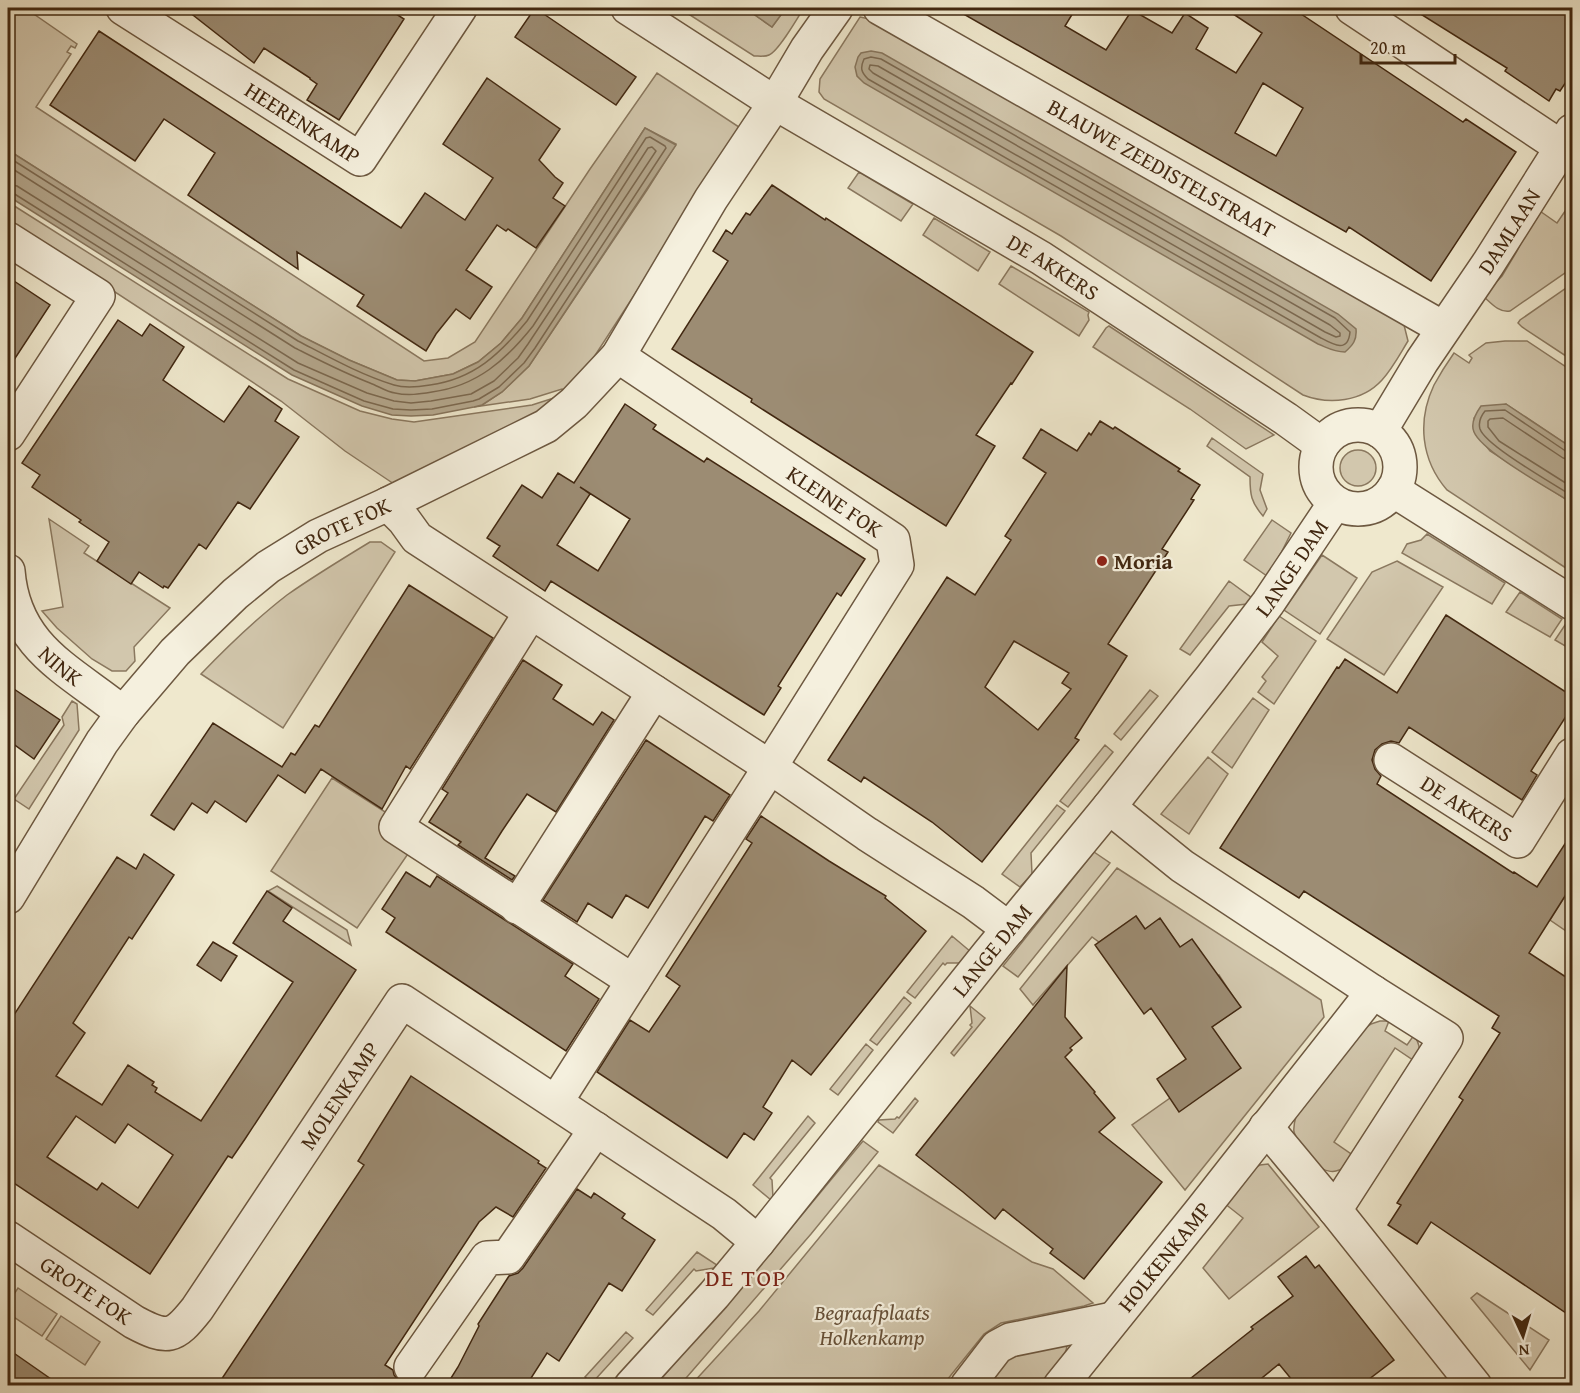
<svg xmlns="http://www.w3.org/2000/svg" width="1580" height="1393" font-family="'Gentium Book Plus',serif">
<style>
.green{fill:#d2c7ad;stroke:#8a785f;stroke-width:1.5}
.water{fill:#b4a78d;stroke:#86745b;stroke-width:1.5}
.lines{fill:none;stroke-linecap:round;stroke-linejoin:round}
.shore{stroke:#7b684f;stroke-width:1.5}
.building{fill:#9c8c73;stroke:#422811;stroke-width:1.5;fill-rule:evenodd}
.minor-casing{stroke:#6d5840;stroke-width:36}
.minor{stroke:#f5f0de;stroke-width:33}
.poi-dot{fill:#8f2418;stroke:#f5f0de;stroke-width:2}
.labels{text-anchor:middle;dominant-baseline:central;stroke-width:4.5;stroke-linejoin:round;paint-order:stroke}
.street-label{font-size:22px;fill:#422811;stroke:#f5f0de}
.poi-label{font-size:22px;font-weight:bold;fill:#422811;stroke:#f5f0de;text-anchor:start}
.park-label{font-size:22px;font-style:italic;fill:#665038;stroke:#f5f0de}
.neighbourhood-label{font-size:24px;letter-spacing:1.5px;fill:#7a1f14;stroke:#f5f0de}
</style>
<rect width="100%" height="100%" fill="#efe8cd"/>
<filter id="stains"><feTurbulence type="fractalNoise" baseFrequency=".00333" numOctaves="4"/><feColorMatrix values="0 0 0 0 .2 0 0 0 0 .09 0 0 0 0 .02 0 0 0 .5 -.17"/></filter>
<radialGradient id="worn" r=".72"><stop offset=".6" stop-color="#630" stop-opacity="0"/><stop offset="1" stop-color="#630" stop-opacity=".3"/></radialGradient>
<path class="green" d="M8,8H25L77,44L75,48L71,46L67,52L71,54L36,107L424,361L448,358L475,342L590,169L657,73L742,129L583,374L567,391L562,389L530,399L474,407L482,405L502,392L529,366L647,190L676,144L645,128L522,318L501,343L478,362L453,374L415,381L397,380L349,360L301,336L8,150Z
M679,8H745L772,27L786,8H804C797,18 779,51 769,55C765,57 759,56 754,56Z
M860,17L874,20L1406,323L1404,325L1408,341C1400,354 1392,369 1382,380C1362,402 1329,405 1303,395L1061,236L824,99L819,92L820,79Z
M859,172L913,204L901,221L848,188Z
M1572,201V268L1510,311C1499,313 1491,303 1483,296L1502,276L1517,251L1537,209L1557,223Z
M8,202L288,379L360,411L392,419L414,422L532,405L557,397L535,417L394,484L345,451L281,401L219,360L8,222Z
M934,218L990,252L978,271L923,235Z
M1011,266L1089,312L1088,315L1089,320L1079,336L999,284Z
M1572,284V360L1522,327L1518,323L1520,320Z
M1109,326L1274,435L1246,449L1190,409L1093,347L1106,328Z
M1505,341H1527L1572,371V448L1506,404L1474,418V431L1490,451L1572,503V572L1447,490C1421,460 1417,421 1434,385C1440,374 1447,363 1454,353L1469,363L1472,358L1469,355L1486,343Z
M1212,438L1263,474L1260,490L1267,509L1263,516C1251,502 1250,495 1250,477L1207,446Z
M1340 468a18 18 0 1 1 36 0a18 18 0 1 1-36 0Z
M49,519L89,546L84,553L170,608L134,647L135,661L126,671H112L92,659L57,628L42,611L63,607Z
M1272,520L1291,533L1281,553L1267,576L1244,560Z
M1427,534L1505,583L1492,604L1402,553L1407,544L1421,540Z
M370,542H381L395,552L283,728L201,674C228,646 256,619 287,595C314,576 342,559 370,542Z
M1322,555L1357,578L1320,634L1284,610Z
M1397,561L1443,587L1384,675L1327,639L1372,572Z
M1229,581L1252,598L1247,604L1229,606L1190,655L1180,649Z
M1520,592L1562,619L1550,637L1506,612Z
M1279,616L1316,641L1274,704L1258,692L1266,681L1262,677L1278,656L1262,642Z
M1567,622L1572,625V650L1555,640Z
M1150,690L1158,696L1121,740L1114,734Z
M1253,698L1269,710L1232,768L1212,752Z
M72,701L77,704L79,730L29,809L14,799L64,725L62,717Z
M1105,745L1113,752L1068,807L1060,801Z
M1208,757L1228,774L1189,834L1161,814Z
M332,778L390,815L412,848L357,928L271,871Z
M1057,805L1065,811L1031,853L1032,874L1020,887L1002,874Z
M1094,852L1110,863L1018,977L1003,966Z
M1117,868L1321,1000L1324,1017L1185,1190L1132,1125L1170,1098L1212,1027L1240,1007L1219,975L1217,976L1180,947L1160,919L1145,929L1136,916L1099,942L1092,937L1033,1005L1020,989Z
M1572,885V935L1550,920Z
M277,886L347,930L351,945L268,891Z
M952,936L971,952L962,963H947L945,965L943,963L915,998L907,992Z
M904,997L911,1003L877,1045L870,1040Z
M970,1006L985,1018L954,1056L951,1053L972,1027L970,1025L972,1023Z
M1380,1021H1389L1385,1031L1407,1045L1414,1035C1421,1046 1420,1050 1416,1062L1395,1048L1334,1142L1354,1156C1349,1162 1345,1169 1336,1171C1332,1172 1326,1171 1323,1169C1315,1164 1296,1140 1294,1132C1293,1125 1295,1120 1297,1113L1363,1029L1371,1024Z
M866,1044L873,1050L838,1095L830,1089Z
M915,1098L918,1101L893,1133L878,1122L879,1120L895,1119L897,1117L899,1118Z
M808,1116L815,1123L770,1178L772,1180L773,1198L771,1200L753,1185Z
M863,1141L878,1152L811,1234L680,1385L655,1386L757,1269Z
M1268,1164L1319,1227L1229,1299L1203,1268L1243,1218L1224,1203L1254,1168L1260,1165Z
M879,1165L1032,1262L1053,1269L1093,1303L1084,1306L1001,1323L984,1334L943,1385H691L759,1311Z
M697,1252L717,1265L714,1268L696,1271L694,1269L653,1315L646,1310Z
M18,1288L57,1314L42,1336L8,1313V1303Z
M1477,1293L1549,1340L1530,1370L1471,1298Z
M61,1316L100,1342L85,1365L46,1339Z
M626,1332L633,1338L592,1383L585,1377Z
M1067,1345C1066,1360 1050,1374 1041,1385L978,1386L998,1359Z"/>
<path class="water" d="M745,8H786L772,27Z
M871,51L882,53L1338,314L1356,329C1357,340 1353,345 1345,352C1334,352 1328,348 1318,344L864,83L857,76L855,67L858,57L861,53Z
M645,128L676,145L529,366L502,392L482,405L474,407L433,415L411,416L392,415L362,406L292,375L8,196V150L301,336L349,360L397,380L415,381L453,374L478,362L501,343L522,318Z
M1506,404L1572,448V503C1552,490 1482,452 1474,432C1470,423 1476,413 1481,406Z"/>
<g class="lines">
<path class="shore" d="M871,57L881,59L1335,318L1350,332C1348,353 1334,345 1321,338L868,79C861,72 860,68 864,59Z
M870,65L878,66L1330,325L1340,333V336L1336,337L1325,332L873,73L869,69Z
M8,157L298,341C329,357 361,375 394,385C406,389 419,387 430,385C474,379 500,354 527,321L646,138L650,137L665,146L666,148L535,348L524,363L499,387L479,399L473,401L432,409L411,410L393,409L364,401L294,370L13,193L8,192
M8,166L295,348C319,360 344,373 370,383C378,386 387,392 395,393C408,396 420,394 432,392C477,386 506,360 533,326L648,148L652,147L656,151L528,344L518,358L494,381L471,394L431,401L411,403L394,401L367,393L298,363L17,186L8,184
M1572,453L1567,452L1505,410L1485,411C1481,416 1478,422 1480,429C1486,446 1554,484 1572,496
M1572,460L1563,458L1503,418L1490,419L1488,421V427L1499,441L1572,487"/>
</g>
<path class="building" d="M184,8H387L404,19L339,120L307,100L317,84L310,79V78L264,48L254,63Z
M535,8L636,77L616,105L515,37Z
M953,8H1076L1065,26L1106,50L1132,10L1172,33L1185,13L1208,28L1196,49L1236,73L1262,33L1224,8H1292L1463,122L1466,119L1516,152L1431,281L1349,227L1346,232ZM1263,83L1303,108L1276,156L1235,133Z
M1411,8H1572V73L1560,91L1556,89L1549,101L1505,71L1507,68Z
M99,31L401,228L425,193L465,220L493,178L443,144L487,78L560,129L539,160L555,177L563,183L553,198L565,206L536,248L508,229L506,231L497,225L466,270L492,287L470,319L456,309L436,334L426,351L357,306L364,295L297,252L298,269L188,195L215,153L164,119L135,161L50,105Z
M772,185L825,220L826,218L1033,352L1012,384L1011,383L976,435L995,446L946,526L751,402L752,399L672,349L728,261L713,251L726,230L732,234L746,213L750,215Z
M8,277L50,305L8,369Z
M118,320L142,336L150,324L184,347L163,380L224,422L249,386L282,409L275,421L299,437L250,509L238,502L206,549L199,544L168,588L164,586L163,588L139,572L131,584L97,561L109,542L79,522L81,520L32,487L40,475L22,463Z
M625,404L656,425L653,429L704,462L707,458L865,559L841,596L837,593L778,686L781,688L764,715L551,581L545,591L493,556L500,546L487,538L522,485L542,498L558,473L574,483ZM580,487L630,519L598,571L557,545L590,494Z
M1100,421L1113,429L1115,427L1180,469L1178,471L1200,485L1191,499L1194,500L1162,549L1168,552L1108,644L1127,656L1075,738L1079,740L982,862L932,822L864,777L861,782L828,760L947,577L975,595L1011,540L1005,536L1046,473L1023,458L1041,429L1077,451L1089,433L1091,435ZM1014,641L1069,673L1062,683L1071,689L1038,730L985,687Z
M409,585L493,638L410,769L406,766L382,809L321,769L305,793L278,775L246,822L215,801L207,813L192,803L174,830L151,815L213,723L282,767L291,753L295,755L315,725L319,727Z
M1446,615L1572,696V707L1531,771L1537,775L1522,800L1409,727L1399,743L1391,741L1382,744L1375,750L1372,760L1375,769L1381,776L1377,784L1513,873L1514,872L1537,887L1572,833V885L1529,953L1572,981V1317L1431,1222L1417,1244L1388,1225L1401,1205L1397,1203L1463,1100L1459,1097L1500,1033L1492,1028L1499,1016L1304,891L1299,898L1220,848L1337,667L1339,668L1345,659L1397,693Z
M523,660L562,685L553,699L593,725L602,712L614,720L556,812L527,794L502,831L485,858L515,876L512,880L458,845L461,842L429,822L448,793L442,789Z
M8,685L60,720L34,759L8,740Z
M646,740L730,795L713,821L705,816L648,908L626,895L612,918L588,903L577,922L543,900Z
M761,816L829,861L886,896L885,898L926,931L811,1075L792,1060L763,1107L772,1113L754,1140L744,1133L727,1158L597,1072L630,1020L649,1032L680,986L666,976L752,843L746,839Z
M144,854L174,875L132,939L129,937L73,1023L85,1033L56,1076L102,1105L128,1065L154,1082L152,1085L157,1088L155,1092L201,1121L293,982L233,943L267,891L292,908L283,921L356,970L245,1139L232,1158L228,1156L150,1274L8,1179V1024L117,857L136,869ZM76,1116L115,1143L128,1124L173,1155L138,1208L102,1183L97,1190L47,1157Z
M406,872L430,887L437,876L573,964L565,976L599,999L566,1051L386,932L395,918L382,909Z
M1136,916L1145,929L1160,918L1180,947L1192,939L1241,1007L1212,1027L1241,1068L1179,1112L1157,1079L1186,1059L1151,1008L1144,1014L1095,945Z
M213,942L237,956L221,981L197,965Z
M1067,966L1065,1017L1082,1038L1070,1048L1072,1050L1065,1057L1095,1092L1094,1093L1115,1118L1099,1132L1162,1182L1084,1279L1050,1253L1053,1249L1003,1209L995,1219L963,1192L916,1155Z
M411,1076L539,1161L538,1163L546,1168L513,1217L496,1207L479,1222L385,1365L393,1370L394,1375L400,1382L409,1386H217L364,1165L358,1161Z
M577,1189L591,1198L594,1193L625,1214L622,1218L655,1240L622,1291L609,1283L559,1361L547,1353L526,1386H446L458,1367L479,1326L478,1324L509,1276L518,1273L523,1268Z
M1306,1256L1315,1268L1319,1265L1394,1360L1360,1386H1297L1279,1364L1252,1386H1181L1253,1329L1251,1327L1293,1296L1278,1277Z
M8,1349L61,1386H8Z"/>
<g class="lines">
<defs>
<g id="minor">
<path id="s1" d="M123,8L360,159L460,8"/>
<path id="s2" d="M628,8L775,103L1041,258L1286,419L1322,445"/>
<path id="s3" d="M880,8L1443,328"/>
<path d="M1352,8L1561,147"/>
<path d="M8,239L98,296L8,434"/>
<path id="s4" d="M618,356L893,540L897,565L770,767L633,981"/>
<circle cx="1358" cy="467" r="42"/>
<path id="s5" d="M1380,431L1422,361L1488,264L1572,131"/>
<path d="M1393,490L1572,603"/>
<path d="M388,504L404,520L417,538L770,767L867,834L973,902L1009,929"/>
<path id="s6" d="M8,571C14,648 70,670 123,713"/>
<path d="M531,612L396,827L633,981L556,1102"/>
<path id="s7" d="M1391,760L1518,841L1572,755"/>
<path d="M1109,807L1182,866L1373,992L1446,1038L1335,1210"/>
<path id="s8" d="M8,897L102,742L123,713L175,652L235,594L268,567L318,536L388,504L546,426L574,403L618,356L711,199L775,103L807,49L836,8"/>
<path d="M517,907L654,692"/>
<path d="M1266,1127L1335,1210L1475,1386"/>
<path id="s9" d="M8,1238L134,1322C168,1340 174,1338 197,1309L402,1001L724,1214L758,1242"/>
<path d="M411,1367L487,1258L508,1257L596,1129"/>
<path id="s10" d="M631,1386L714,1295L758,1242L989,953L1109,807L1211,678L1268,603L1335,503"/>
<path d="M967,1386L997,1347L1010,1340L1113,1319"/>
<path id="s11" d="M1060,1386L1200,1212L1373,992"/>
</g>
</defs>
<use href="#minor" class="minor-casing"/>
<use href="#minor" class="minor"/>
</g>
<circle class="poi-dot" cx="1102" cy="561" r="6"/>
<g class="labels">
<g class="street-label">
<text stroke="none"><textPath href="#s1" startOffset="213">HEERENKAMP</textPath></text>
<text stroke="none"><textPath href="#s3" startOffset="324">BLAUWE ZEEDISTELSTRAAT</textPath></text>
<text stroke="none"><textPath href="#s5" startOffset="238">DAMLAAN</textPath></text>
<text stroke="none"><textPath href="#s2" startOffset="498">DE AKKERS</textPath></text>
<text stroke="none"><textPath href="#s4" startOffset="261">KLEINE FOK</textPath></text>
<text stroke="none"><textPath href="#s8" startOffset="508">GROTE FOK</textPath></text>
<text stroke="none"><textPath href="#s10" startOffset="1052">LANGE DAM</textPath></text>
<text stroke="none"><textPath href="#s6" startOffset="112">NINK</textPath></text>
<text stroke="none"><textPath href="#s7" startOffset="90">DE AKKERS</textPath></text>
<text stroke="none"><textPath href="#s10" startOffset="566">LANGE DAM</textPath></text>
<text stroke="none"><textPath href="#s9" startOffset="483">MOLENKAMP</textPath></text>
<text stroke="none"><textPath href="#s11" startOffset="166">HOLKENKAMP</textPath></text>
<text stroke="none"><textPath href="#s9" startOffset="94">GROTE FOK</textPath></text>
</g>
<g class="poi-label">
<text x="1114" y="561">Moria</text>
</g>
<g class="park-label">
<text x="872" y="1312">Begraafplaats<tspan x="872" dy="25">Holkenkamp</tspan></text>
</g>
<g class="neighbourhood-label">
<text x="746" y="1277">DE TOP</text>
</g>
</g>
<rect width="1580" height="1393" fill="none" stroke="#efe8cd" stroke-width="30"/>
<rect x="9" y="9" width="1562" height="1375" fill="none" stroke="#422811" stroke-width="3"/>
<rect x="15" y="15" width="1550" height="1363" fill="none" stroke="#422811" stroke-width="1.5"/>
<g transform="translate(1523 1336) rotate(176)" stroke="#f5f0de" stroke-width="4.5" paint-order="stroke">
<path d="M0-4.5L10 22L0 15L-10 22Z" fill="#422811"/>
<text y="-9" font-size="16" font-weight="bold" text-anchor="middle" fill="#422811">N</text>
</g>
<path d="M1361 54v9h94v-9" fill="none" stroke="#422811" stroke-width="3"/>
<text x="1370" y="54" font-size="18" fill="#422811" stroke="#f5f0de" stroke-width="4.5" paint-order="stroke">20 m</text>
<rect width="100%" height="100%" filter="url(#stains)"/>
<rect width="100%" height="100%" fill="url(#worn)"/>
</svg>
